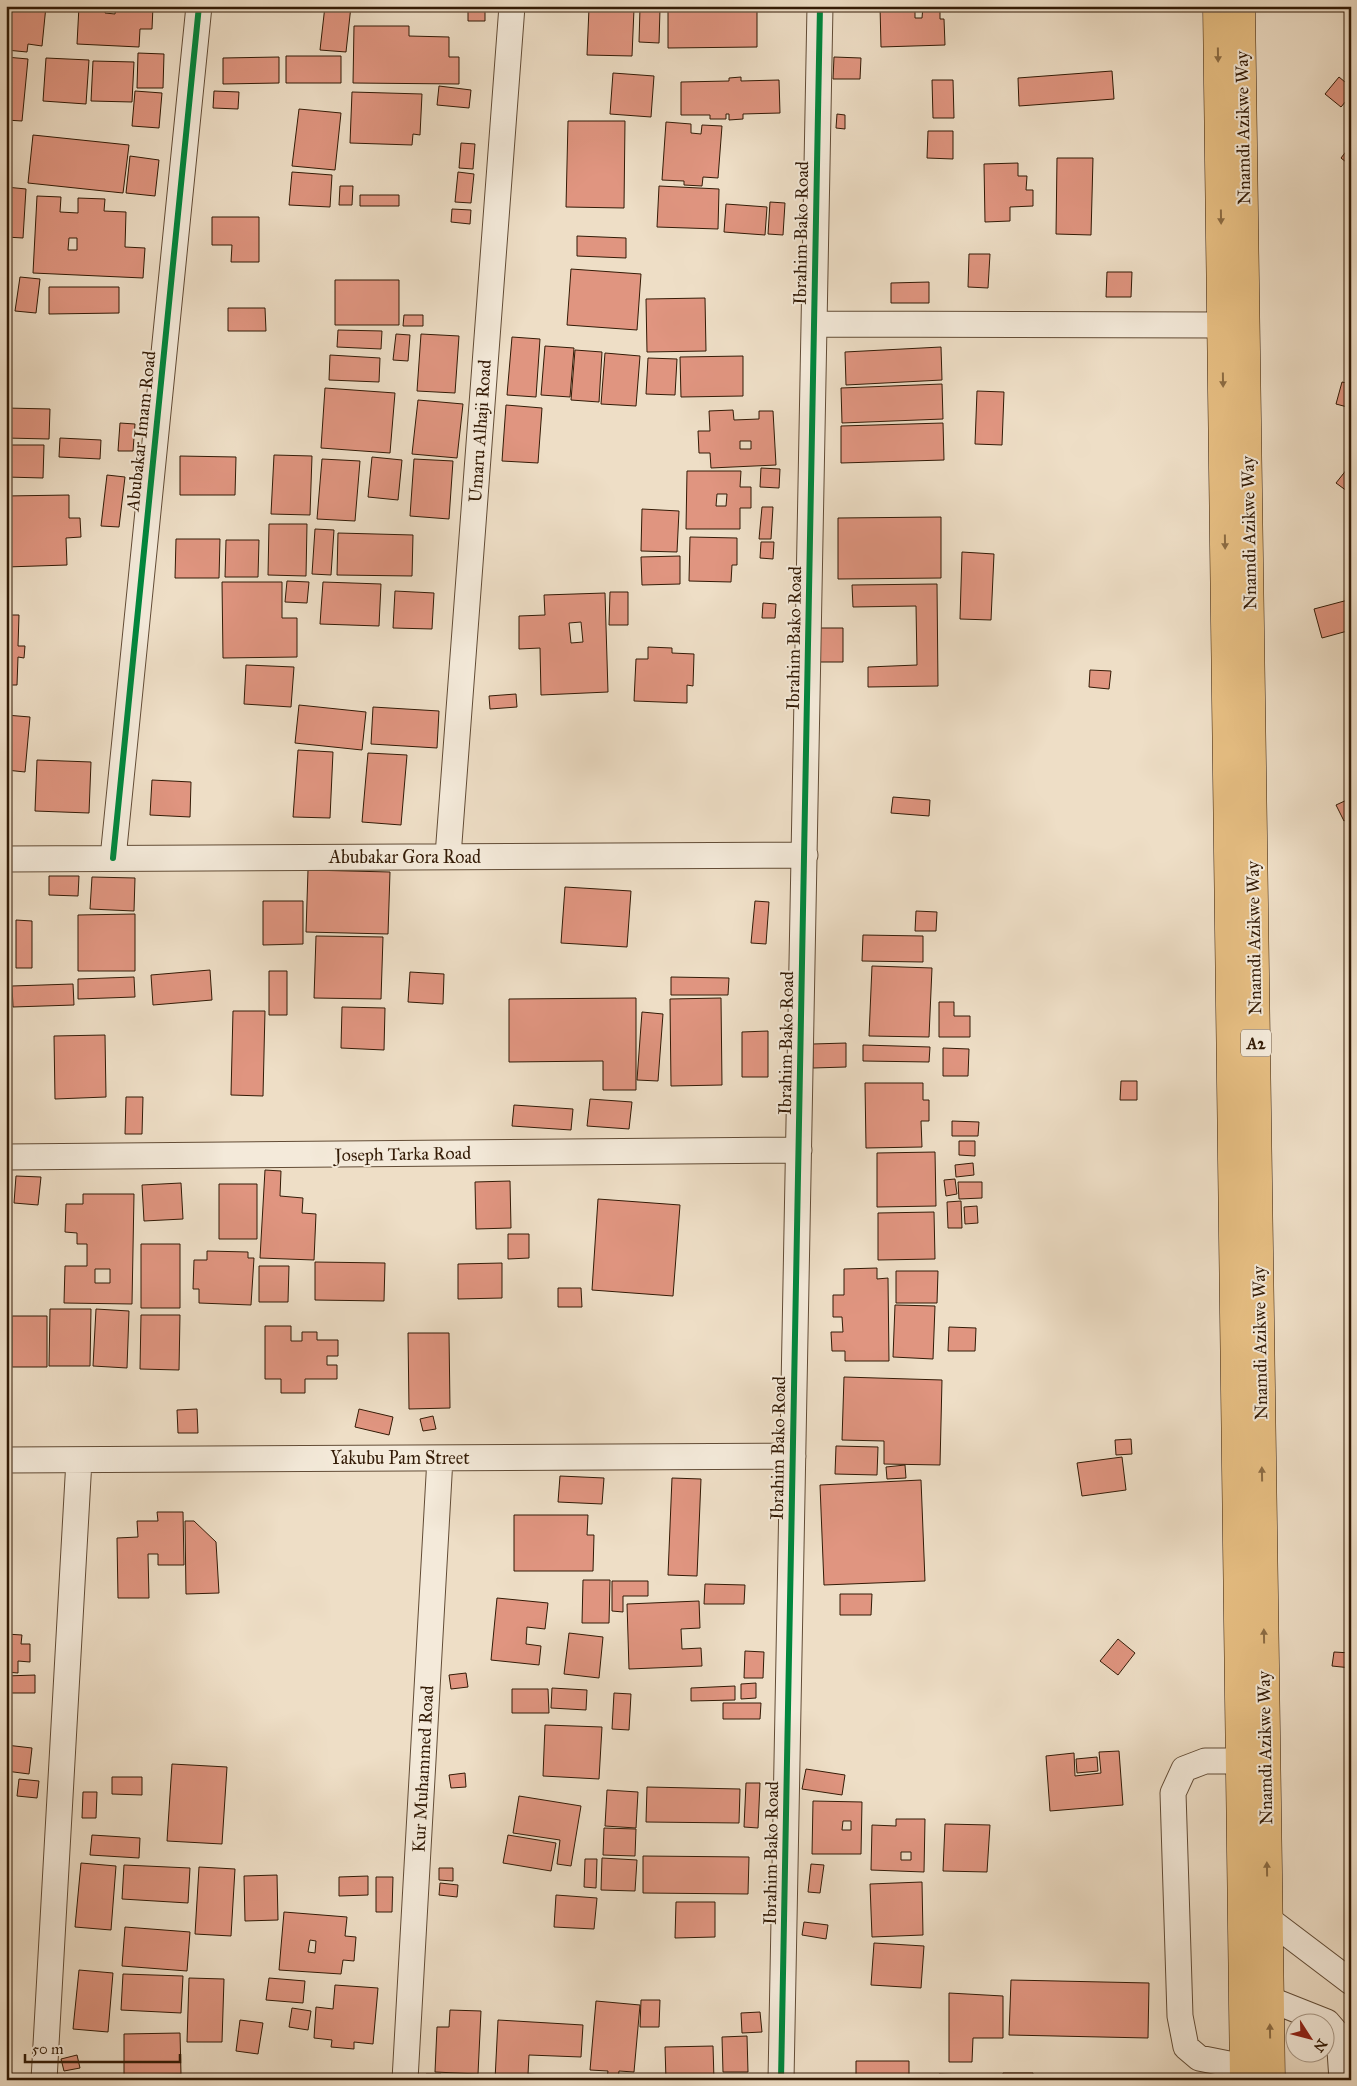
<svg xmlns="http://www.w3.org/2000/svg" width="1357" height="2086" font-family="'IM FELL Great Primer',serif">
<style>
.building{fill:#e09580;stroke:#331b06;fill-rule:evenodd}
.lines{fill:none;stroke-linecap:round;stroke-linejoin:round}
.minor-casing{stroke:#624c36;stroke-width:27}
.highway-casing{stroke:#331b06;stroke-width:29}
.minor{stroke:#f4eada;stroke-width:25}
.highway{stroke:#e7bf83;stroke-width:28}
.cycleway-casing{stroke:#f4eada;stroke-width:9}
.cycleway{stroke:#00873e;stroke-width:6}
.oneway{fill:#8d6d44}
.labels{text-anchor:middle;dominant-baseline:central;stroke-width:4;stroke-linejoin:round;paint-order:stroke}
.shield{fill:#f4eada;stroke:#6d5946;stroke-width:1}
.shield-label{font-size:16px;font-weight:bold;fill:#331b06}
.street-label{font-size:18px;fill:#331b06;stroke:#f4eada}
</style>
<rect width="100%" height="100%" fill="#eedec6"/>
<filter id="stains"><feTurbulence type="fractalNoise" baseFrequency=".004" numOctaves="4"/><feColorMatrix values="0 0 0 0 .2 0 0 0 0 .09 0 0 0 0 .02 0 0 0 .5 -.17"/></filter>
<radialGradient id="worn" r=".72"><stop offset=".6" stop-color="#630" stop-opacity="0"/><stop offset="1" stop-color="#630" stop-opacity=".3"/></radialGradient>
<path class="building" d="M6,6H46L42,46L28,44L27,52L6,50Z
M79,6H106L105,13L115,14L116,6H153L152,29H140L139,47L77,44Z
M325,6H351L346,52L320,50Z
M880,6H915V18H922L923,6H944L940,7V19H944L945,45L881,47Z
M468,8L485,9V21H468Z
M589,8L634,9L632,56L587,55Z
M640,8L660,9L659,43L639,42Z
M757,9V47L668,48V11Z
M354,26H409V36L449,37V57H459V84L353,83Z
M138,53L164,54L163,88H137Z
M286,56H341V83H286Z
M6,57L28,59L22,121L6,120Z
M279,57V83L223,84V58Z
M834,57L861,58L860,79H833Z
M46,58L89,60L86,104L43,101Z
M93,61L134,62L132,102L91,101Z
M1112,71L1114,99L1019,106L1018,78Z
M613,73L654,76L651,117L610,114Z
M741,77V81L779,80L780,113L743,114V119L729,120V114H726V119H710V115H681V82L729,81V78Z
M1339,77L1351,87V95L1341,107L1325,94Z
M932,80H953L954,118H933Z
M439,86L471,90L469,108L437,105Z
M135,91L162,93L159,128L132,126Z
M214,91L239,92L238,109L213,108Z
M352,92L422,94L420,135L413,134L412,145L350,143Z
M299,109L341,113L335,170L292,166Z
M837,114L845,115V129L836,128Z
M568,121H625L624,208L566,207Z
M666,122L691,124V133L701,134L702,125L722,126L718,178L703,177L702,186L684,185V181L662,180Z
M928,131H953V159L927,158Z
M33,135L129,145L123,193L28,183Z
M461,143L475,144L473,169L459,168Z
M1351,145V166L1341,158Z
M130,156L159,160L155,196L126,193Z
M1057,158H1093L1091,235L1056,234Z
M1018,163V176H1027L1026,190H1033V206L1010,207V221L985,222L984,164Z
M292,172L332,175L330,207L289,205Z
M458,172L474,174L471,203L455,202Z
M340,186H353L352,205H339Z
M659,186L719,189L718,229L657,227Z
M6,187L26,189L23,238L6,237Z
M360,195H399V206H360Z
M37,196L61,197L60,212L78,213V198L105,199L104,211L126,212L125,247L145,248L143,278L33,273ZM69,238H77V250H68Z
M770,202L785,203L783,235L768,234Z
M726,204L767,207L765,235L724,232Z
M452,209L471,210L470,224L451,222Z
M212,217H259V262H231L232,245H212Z
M577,236L626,238V258L577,256Z
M969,254H990L988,288L968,287Z
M571,269L641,274L637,330L567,325Z
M1107,272H1132L1131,297H1106Z
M20,277L40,279L36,313L15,311Z
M335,280H399V325H335Z
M929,282V303H891V283Z
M49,287H119V313L49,314Z
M705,298L706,351L647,352L646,299Z
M228,308H265L266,331H228Z
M404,315H423V326H403Z
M338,330L382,331L381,349L337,347Z
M396,334L410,335L408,361L393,360Z
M421,334L459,336L455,393L417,391Z
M512,337L540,339L536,397L507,395Z
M545,346L574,348L570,397L541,395Z
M941,347L942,380L846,385L845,352Z
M575,350L602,352L599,402L571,400Z
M605,353L640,356L636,406L601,404Z
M330,355L380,358L379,382L329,380Z
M743,356V396L681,397L680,357Z
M648,358L677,359L675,395L646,394Z
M1342,382L1351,384V408L1336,404Z
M942,384L943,419L842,423L841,388Z
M325,388L395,393L390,453L321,448Z
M977,391L1004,392L1002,445L975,444Z
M418,400L463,404L457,458L412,454Z
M506,405L542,408L538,463L502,461Z
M6,408L50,409L49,439L6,438Z
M733,410L734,420L759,419V411H773L776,465L711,468L710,453H699L698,431H710L709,411ZM740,441H751V449H740Z
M120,423L135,424L133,451H118Z
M943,423L944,460L841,463V426Z
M60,438L101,440L100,459L59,457Z
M6,445H44L43,478L6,477Z
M274,455L312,456L310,515L271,514Z
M180,456L236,457L235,495H180Z
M372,457L402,460L398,500L368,497Z
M322,459L360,461L355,521L317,519Z
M414,459L453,461L449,519L410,516Z
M1351,464V494L1336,483Z
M761,468L780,469L779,488L760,487Z
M687,471H741L740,487H751V508H740V529H686ZM717,494H727L726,506H716Z
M107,475L125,477L119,527L101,526Z
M69,495V518H80L81,537L66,538L67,565L6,567V496Z
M762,507H773L771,539H759Z
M642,509L679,511L677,552L641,551Z
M941,517V578L838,579V518Z
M269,524H307L306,576L268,575Z
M315,529L334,530L331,575L312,574Z
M338,533L413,535L412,576L337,575Z
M690,537L737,538V565H732L731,582L689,581Z
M176,539H220L219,578H175Z
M226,540H259L258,577H225Z
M761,542H774L773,559L760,558Z
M962,552L994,554L991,620L960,619Z
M680,556V584L642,585L641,557Z
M287,581L309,582L307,603L285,602Z
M222,582H282V618H297V657L223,658Z
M323,582L381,584L379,626L320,624Z
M937,584L938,686L868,687V667L917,665L916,606L853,607L852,585Z
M395,591L434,593L432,629L393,628Z
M610,592H628V625H609Z
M605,593L608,692L541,695L540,648L519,649V616L545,615L544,595ZM581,622L583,642L571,643L569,623Z
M1348,600L1351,609V630L1322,638L1314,609Z
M763,603L776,604L775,618H762Z
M6,615H19L18,646H25L24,658L18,657L17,685H6Z
M819,628H843V662H819Z
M648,647L672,648V653L694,654L693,686L687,685V703L634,701L636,659H648Z
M246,665L294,667L291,707L244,704Z
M1090,670L1111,671L1109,689L1089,687Z
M516,694L517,707L490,709L489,696Z
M299,705L366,712L362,750L295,743Z
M373,707L439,711L437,748L371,744Z
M6,715L30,717L25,772L6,770Z
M298,750L333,752L330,818L293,817Z
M368,753L407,755L401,825L362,822Z
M37,760L91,762L89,813L35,811Z
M152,780L191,782L190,817L150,815Z
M893,797L930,800L929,816L891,813Z
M1349,799L1351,804V817L1344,821L1336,805Z
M308,870L390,872L388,934L306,932Z
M49,876H79L78,896L49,895Z
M92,877L135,878L134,911L90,909Z
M565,887L631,891L627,947L561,943Z
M263,901H303V944L263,945Z
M755,901L769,902L766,944L751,943Z
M916,911L937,912L936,931H915Z
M135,914V971H78V915Z
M16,920L32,921V968H16Z
M863,935L923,936V962L862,961Z
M316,936L383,937L381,999L314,998Z
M872,966L932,968L929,1037L869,1036Z
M210,970L212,1000L153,1005L151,975Z
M269,971H287V1015H269Z
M410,972L444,974L443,1004L408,1002Z
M134,977L135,997L78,999V979Z
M671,977L729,978L728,995H671Z
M73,984L74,1005L13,1007L12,986Z
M636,998V1090H603V1061L509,1062V999Z
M721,998L722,1085L671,1086L670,999Z
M939,1002H954V1016H970V1037H939Z
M6,1004L8,1051H6Z
M342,1007L385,1008L384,1050L341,1048Z
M233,1011H265L263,1096L231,1095Z
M642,1012L663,1014L658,1081L637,1080Z
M768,1031V1077H742V1032Z
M105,1035L106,1097L55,1099L54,1036Z
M846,1043V1067L813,1068V1044Z
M863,1045L930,1047L929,1062L863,1061Z
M943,1048L969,1049L968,1076H943Z
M6,1059H11L10,1124H6Z
M1121,1081H1137V1100H1120Z
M865,1083H923V1100H929V1121H921L922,1147L866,1148Z
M126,1097H143L142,1134H125Z
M590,1099L632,1102L629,1129L587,1126Z
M514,1105L573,1109L571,1130L512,1126Z
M952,1121L979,1122L978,1136H952Z
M959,1141H975V1156L959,1155Z
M935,1152L936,1206L877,1207V1153Z
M973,1163L974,1175L956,1177L955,1165Z
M265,1170L281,1171L280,1196L303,1198L302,1213L316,1214L314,1260L260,1258Z
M16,1176L41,1177L38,1205L14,1203Z
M955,1179L957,1194L946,1196L944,1180Z
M510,1181L511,1228L476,1229L475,1182Z
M958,1182H982V1198L959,1199Z
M181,1183L183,1219L144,1221L142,1185Z
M219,1184H257V1239H219Z
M83,1194H134L132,1304L64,1303L65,1266H87V1244H77V1233L65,1232L66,1204H83ZM95,1269H110V1283H95Z
M598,1199L680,1205L673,1296L592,1290Z
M961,1201L962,1228H948L947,1202Z
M977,1206L978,1223L965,1224L964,1207Z
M934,1212L935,1259L878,1260V1213Z
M508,1234H529V1258L508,1259Z
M141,1244H180V1308H141Z
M207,1251L248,1252V1258H254L251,1305L199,1303V1289H193L194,1260H207Z
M315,1262L385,1263L384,1301L315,1300Z
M502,1263V1298L458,1299V1264Z
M259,1266H289L288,1302H259Z
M877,1268V1279L888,1278L889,1361H845V1351H832L831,1332H843L842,1317H833V1295H844V1269Z
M896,1271H938L937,1303H896Z
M558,1288H581L582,1307H558Z
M895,1305L935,1306L933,1359L893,1357Z
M50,1309H91L90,1366H49Z
M96,1309L129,1311L127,1368L93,1366Z
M141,1315H180L179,1370L140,1369Z
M12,1316H47V1367H12Z
M265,1326H291V1341H302V1332H317V1340H338V1356H327V1365H337V1379H305V1393H281V1379H265Z
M949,1327L976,1328L975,1351H948Z
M408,1333H449L450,1408L409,1409Z
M844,1377L942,1380L940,1465L884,1464V1441L842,1440Z
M197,1409L198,1433H178L177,1410Z
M359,1409L393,1417L389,1435L355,1427Z
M433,1416L436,1429L423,1431L420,1419Z
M1131,1439L1132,1454L1116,1455L1115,1440Z
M836,1446L878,1447L877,1475L835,1474Z
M1122,1457L1126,1490L1082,1496L1077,1463Z
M905,1465L906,1478L887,1479L886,1467Z
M560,1476L604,1478L602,1504L558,1502Z
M672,1478L701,1479L697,1576L668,1575Z
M921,1480L925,1581L824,1585L820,1485Z
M157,1512H183L184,1565H158V1554H148L149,1598H118L117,1538L138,1537L137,1521H158Z
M514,1515H588L587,1535H594L593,1571H514Z
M185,1521H194L216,1542L219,1593L186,1594Z
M583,1580H610L609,1623H582Z
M612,1581H648V1596H623V1612L612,1611Z
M705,1584L745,1585L744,1604H704Z
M840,1594H872L871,1615H840Z
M497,1598L548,1603L545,1629L527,1627L526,1644L541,1646L539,1665L491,1660Z
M699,1601L700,1628L681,1629L682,1649L701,1648L702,1666L629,1669L627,1604Z
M569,1633L603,1637L599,1678L564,1674Z
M6,1634L22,1635L21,1644H30V1662L18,1661V1673L6,1672Z
M1118,1639L1135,1653L1118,1675L1100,1661Z
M745,1651L764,1652L763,1678H744Z
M1334,1652L1351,1653V1668L1332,1666Z
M466,1673L468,1687L451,1689L449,1675Z
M35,1675V1693H6V1676Z
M756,1683V1698L741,1699V1684Z
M735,1686V1700L691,1701V1688Z
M552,1688L587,1690L586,1710L551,1708Z
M512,1689H548L549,1713H512Z
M614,1693L631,1694L629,1730L612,1729Z
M723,1703H761L760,1719H723Z
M545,1725L602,1727L599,1779L543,1776Z
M6,1745L32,1748L29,1774L6,1771Z
M1119,1751L1123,1805L1050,1811L1046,1756L1074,1753L1075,1776L1101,1773L1099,1752Z
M1097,1757L1098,1771L1077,1773L1076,1759Z
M172,1764L227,1767L222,1844L167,1841Z
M806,1769L845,1775L842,1795L802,1789Z
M465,1773L466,1787L451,1788L449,1775Z
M112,1777H142V1795L112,1794Z
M19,1779L39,1781L37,1798L17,1796Z
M746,1783H760L758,1828L744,1827Z
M647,1787L740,1789L739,1823L646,1822Z
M607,1790L638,1792L636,1828L605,1826Z
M83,1792H97L96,1818H82Z
M519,1796L581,1806L571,1866L557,1864L560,1840L513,1833Z
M813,1801L862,1802L861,1854H812ZM843,1821H851V1830H842Z
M6,1803H11L10,1828H6Z
M896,1819H925L924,1872L871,1870L872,1825L896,1826ZM901,1852H911V1860H901Z
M945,1824L990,1825L987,1872L943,1871Z
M604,1828L636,1829L635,1856L603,1855Z
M92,1835L140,1838L139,1858L90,1855Z
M508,1835L556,1843L551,1871L503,1863Z
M643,1856L749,1857L748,1894L643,1893Z
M602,1858L637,1860L635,1891L601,1890Z
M585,1859H597L596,1888L584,1887Z
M81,1863L116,1866L111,1930L75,1927Z
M811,1864L824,1865L820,1893L808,1892Z
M124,1865L190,1868L188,1903L122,1899Z
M199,1867L235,1869L231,1936L195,1934Z
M439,1868H453V1881L439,1880Z
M277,1875L278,1920L245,1921L244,1876Z
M368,1876V1895L339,1896V1877Z
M376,1877H393L392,1912H376Z
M922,1882L923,1935L872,1937L870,1884Z
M440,1883L458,1885L457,1897L439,1895Z
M556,1895L597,1898L594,1929L554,1927Z
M676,1902H715V1937L675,1938Z
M284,1912L347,1917L345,1936L356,1937L354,1961L343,1960L341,1974L279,1970ZM310,1940L316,1941L315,1953L308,1952Z
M804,1922L828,1925L826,1939L802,1935Z
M125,1927L190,1932L187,1971L122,1966Z
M874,1943L924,1946L921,1988L871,1985Z
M79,1970L113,1973L108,2032L73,2029Z
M123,1974L183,1976L181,2013L121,2010Z
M189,1978L224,1979L222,2042H187Z
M269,1978L305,1981L303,2003L266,2000Z
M1011,1980L1149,1983L1148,2038L1009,2035Z
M335,1985L378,1988L373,2044L354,2042V2049L331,2047L332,2040L314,2038L316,2007L333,2009Z
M949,1993L1003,1996V2038H973L972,2062H949Z
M641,2000H660L659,2027H640Z
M596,2001L640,2005L634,2072L619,2071L618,2079L607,2078L608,2071L590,2070Z
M292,2008L311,2011L308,2030L289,2027Z
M450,2010L481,2011L478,2074L435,2072L437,2027H449Z
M760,2012L762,2032L742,2033L741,2013Z
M240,2020L263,2023L258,2054L236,2051Z
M498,2020L583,2025L581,2057L529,2055L528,2074L574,2077V2080H495Z
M180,2033L181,2074L124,2075V2034Z
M747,2036L748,2072H723L722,2037Z
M713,2046L714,2080H666L665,2047Z
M77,2055L80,2068L64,2071L61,2059Z
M856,2061H909V2080H856Z
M1003,2073H1033V2080H1003Z
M426,2074H441V2080H426Z
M939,2074L965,2075V2080H938Z
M591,2076H604V2080H591Z"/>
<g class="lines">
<defs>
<path id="minor" d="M814,324L1222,325
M448,856L512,6
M113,858L199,6
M6,859L805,855
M6,1157L799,1150
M6,1460L793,1456
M1240,1761H1205L1184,1769L1173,1793L1180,2016L1186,2047L1199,2058L1244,2067
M1268,1919L1351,1982
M1269,1999L1327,2022L1339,2036L1342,2080
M44,2080L79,1460
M405,2080L440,1458
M781,2080L820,6"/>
<path id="highway" d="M1217,6L1244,2080
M1241,6L1271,2080"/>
</defs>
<use href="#minor" class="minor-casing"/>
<use href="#highway" class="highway-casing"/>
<use href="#minor" class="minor"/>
<use href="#highway" class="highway"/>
<defs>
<path id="cycleway" d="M113,858L199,6
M781,2080L820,6"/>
</defs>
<use href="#cycleway" class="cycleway-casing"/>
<use href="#cycleway" class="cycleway"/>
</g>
<defs><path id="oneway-solid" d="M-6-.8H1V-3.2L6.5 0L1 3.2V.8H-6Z" transform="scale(1.25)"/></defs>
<g class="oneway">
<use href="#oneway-solid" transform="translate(1218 55) rotate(89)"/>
<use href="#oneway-solid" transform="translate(1221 217) rotate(89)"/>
<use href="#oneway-solid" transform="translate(1223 380) rotate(89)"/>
<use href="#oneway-solid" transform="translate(1225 542) rotate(89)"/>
<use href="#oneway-solid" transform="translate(1262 1474) rotate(-91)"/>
<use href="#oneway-solid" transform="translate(1264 1636) rotate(-91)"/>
<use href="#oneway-solid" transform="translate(1267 1869) rotate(-91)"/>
<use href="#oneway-solid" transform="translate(1270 2031) rotate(-91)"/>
</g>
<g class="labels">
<rect class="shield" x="1241" y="1029.5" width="30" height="27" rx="4"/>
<g class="shield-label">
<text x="1256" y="1043">A2</text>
</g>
<g class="street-label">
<text transform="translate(1243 128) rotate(-91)">Nnamdi Azikwe Way</text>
<text transform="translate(801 233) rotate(-89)">Ibrahim Bako Road</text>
<text transform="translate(141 431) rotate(-84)">Abubakar Imam Road</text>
<text transform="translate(480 431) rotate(-86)">Umaru Alhaji Road</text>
<text transform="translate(1249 533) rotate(-91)">Nnamdi Azikwe Way</text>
<text transform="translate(794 638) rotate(-89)">Ibrahim Bako Road</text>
<text x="405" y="857">Abubakar Gora Road</text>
<text transform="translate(1254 938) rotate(-91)">Nnamdi Azikwe Way</text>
<text transform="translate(786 1043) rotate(-89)">Ibrahim Bako Road</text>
<text transform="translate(403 1154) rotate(-1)">Joseph Tarka Road</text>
<text transform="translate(1260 1343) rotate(-91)">Nnamdi Azikwe Way</text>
<text transform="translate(778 1448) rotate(-89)">Ibrahim Bako Road</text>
<text x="400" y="1458">Yakubu Pam Street</text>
<text transform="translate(1265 1748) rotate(-91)">Nnamdi Azikwe Way</text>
<text transform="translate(423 1769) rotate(-87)">Kur Muhammed Road</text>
<text transform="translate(771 1853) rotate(-89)">Ibrahim Bako Road</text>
</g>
</g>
<rect width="1357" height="2086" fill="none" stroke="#eedec6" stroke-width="25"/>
<rect x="8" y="8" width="1342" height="2071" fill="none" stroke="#331b06" stroke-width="2.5"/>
<rect x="12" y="12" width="1332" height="2061" fill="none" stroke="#331b06"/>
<g transform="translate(1310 2038) rotate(126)"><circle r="24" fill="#f4eada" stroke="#a79785"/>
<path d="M0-4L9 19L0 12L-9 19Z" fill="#8f2418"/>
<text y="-8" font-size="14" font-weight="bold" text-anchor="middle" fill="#331b06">N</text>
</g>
<path d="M25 2054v8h155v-8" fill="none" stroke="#331b06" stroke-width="2.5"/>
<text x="32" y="2054" font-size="15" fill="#331b06" stroke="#f4eada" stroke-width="4" paint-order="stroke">50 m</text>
<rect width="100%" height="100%" filter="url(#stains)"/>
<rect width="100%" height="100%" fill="url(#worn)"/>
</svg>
